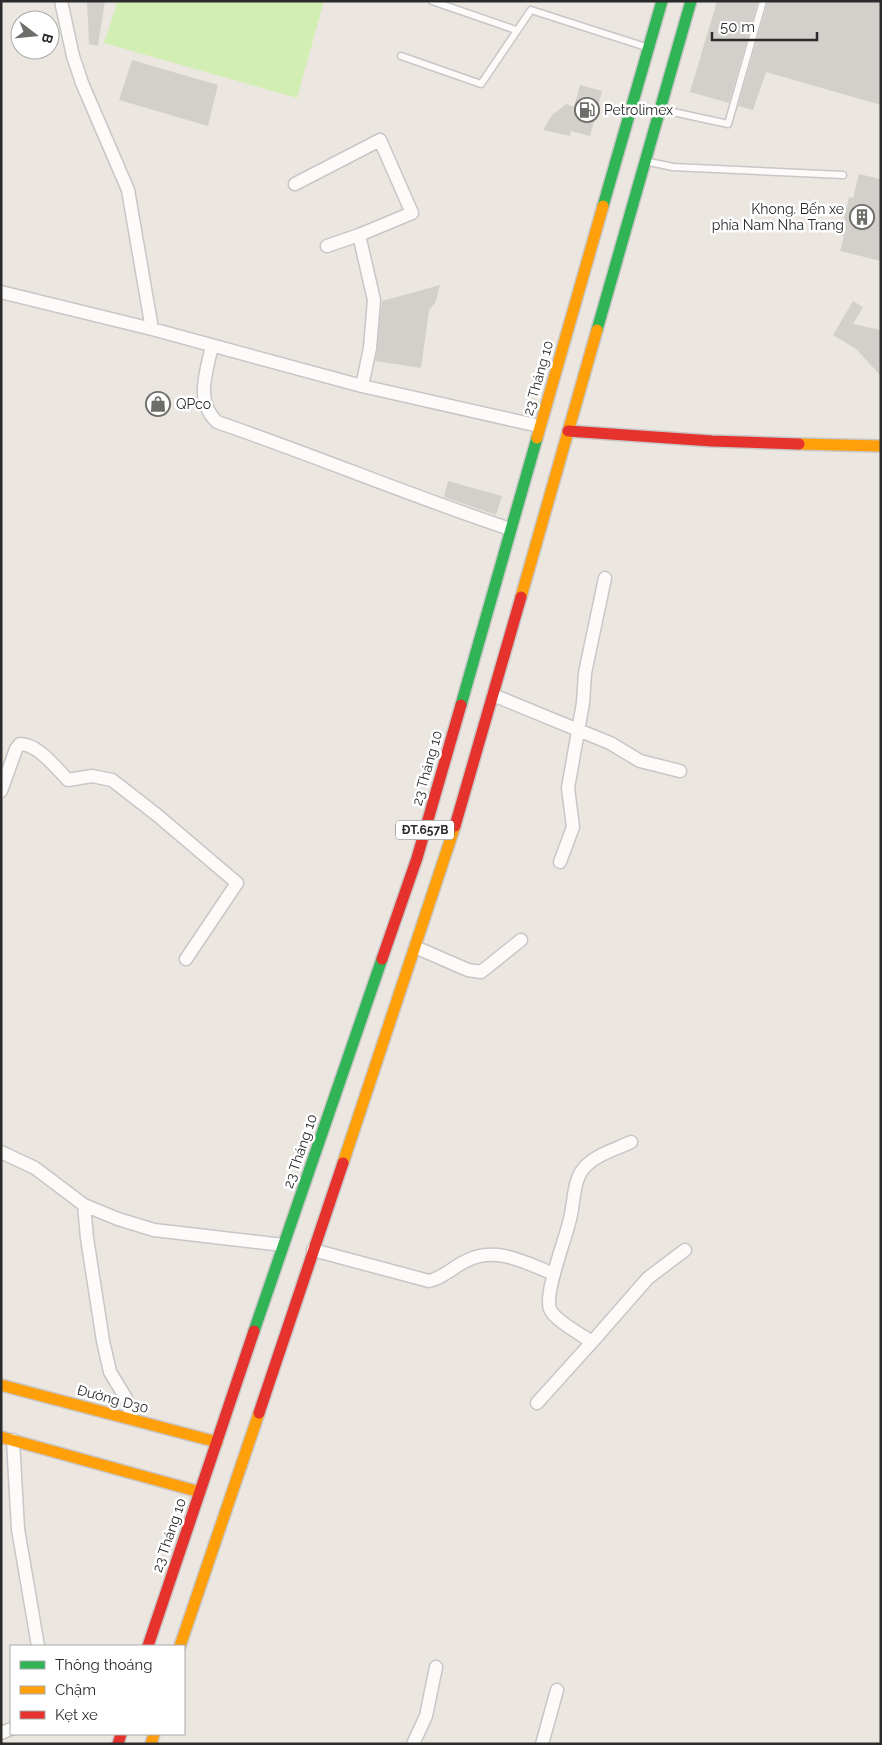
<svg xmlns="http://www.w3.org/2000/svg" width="882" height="1745" font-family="Raleway,sans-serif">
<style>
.pitch{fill:#d3eeb2}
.building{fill:#d3d0cb}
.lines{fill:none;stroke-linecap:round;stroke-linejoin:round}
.lane-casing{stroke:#c8c6c6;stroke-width:9}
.street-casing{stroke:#c8c6c6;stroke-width:15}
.fast-casing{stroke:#c8c6c6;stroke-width:14}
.slow-casing{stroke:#c8c6c6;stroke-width:14}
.jam-casing{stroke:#c8c6c6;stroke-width:14}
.lane{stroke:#fcfbfa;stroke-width:6}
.street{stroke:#fcfbfa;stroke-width:12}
.fast{stroke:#30b455;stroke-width:11}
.slow{stroke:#ff9f0a;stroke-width:11}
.jam{stroke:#e5322d;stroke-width:11}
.labels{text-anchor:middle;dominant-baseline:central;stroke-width:5;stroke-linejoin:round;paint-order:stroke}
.shield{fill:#fff;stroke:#6b6b6b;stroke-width:1}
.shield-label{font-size:12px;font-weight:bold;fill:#2b2b2b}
.poi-label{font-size:14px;fill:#2b2b2b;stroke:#fff;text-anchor:start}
.street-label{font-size:14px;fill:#2b2b2b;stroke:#fff}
</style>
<rect width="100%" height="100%" fill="#ebe7e0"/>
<path class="pitch" d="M118,1H324L297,98L104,43Z"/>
<path class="building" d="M87,1H105L98,46L89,44Z
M717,1H758L729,103L690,92Z
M768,1H881V105L766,72L753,110L738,106Z
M132,60L218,85L208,126L119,100Z
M580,85L602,91L590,136L571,131L570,136L543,130L552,115L566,104L574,107Z
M859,174L881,179V261L840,251L844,236L840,235L849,197L853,198Z
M440,285L436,301L429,311L421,368L375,361L382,301Z
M853,301L863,307L853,324L881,330V376L856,349L833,335Z
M448,481L502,496L496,515L444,497Z"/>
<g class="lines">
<defs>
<path id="lane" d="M432,1L516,30
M401,56L481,84L531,10L646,47
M664,110L728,124L763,1
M649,162L673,167L843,175"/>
<path id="street" d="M61,1L73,56L82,83L128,190L152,329
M295,184L380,140L412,213L359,235L327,246
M359,235L374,300L370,348L362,386
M1,292L152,329L362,386L539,426
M212,346C206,373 195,401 217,422C316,456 411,496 510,529
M493,695L610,743L640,761L680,771
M1,791L16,749L20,744C38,744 56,768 68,780L92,776L112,780L157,815L237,883L186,959
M560,862L573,827L568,788L583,703L585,673L605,578
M415,947L468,970L481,972L521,940
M1,1152L35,1168L84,1205L118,1219L154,1230L283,1245
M84,1205L87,1238L103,1341L110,1372L127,1400L132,1419
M313,1250L429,1281C443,1278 453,1267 466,1261C495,1245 526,1263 554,1274
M592,1342L648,1278L685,1250
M537,1403L592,1342C582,1335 554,1320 550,1309C544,1293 566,1238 570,1219C574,1204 573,1180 584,1168C595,1155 616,1149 631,1142
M13,1440L18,1529L38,1646
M1,1733L11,1729
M413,1744L426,1716L436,1667
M542,1744L557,1690"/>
<path id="fast" d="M603,206L662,1
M597,330L691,1
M461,705L537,438
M254,1331L382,959"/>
<path id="slow" d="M537,438L603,206
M799,444L881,446
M521,597L597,330
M343,1163L455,826
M1,1385L217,1442
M1,1437L200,1492
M180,1646L259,1413
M151,1744L154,1734"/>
<path id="jam" d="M568,431L712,441L799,444
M455,826L521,597
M382,959L417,858L461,705
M259,1413L343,1163
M148,1646L254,1331
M118,1744L121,1734"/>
</defs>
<use href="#lane" class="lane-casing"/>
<use href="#street" class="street-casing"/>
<use href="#fast" class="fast-casing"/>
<use href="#slow" class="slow-casing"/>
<use href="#jam" class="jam-casing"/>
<use href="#lane" class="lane"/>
<use href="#street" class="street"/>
<use href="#fast" class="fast"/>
<use href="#slow" class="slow"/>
<use href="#jam" class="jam"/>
</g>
<defs>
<symbol id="fuel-ring" viewBox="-11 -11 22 22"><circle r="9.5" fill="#fff" stroke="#6e6d6a" stroke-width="1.5"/><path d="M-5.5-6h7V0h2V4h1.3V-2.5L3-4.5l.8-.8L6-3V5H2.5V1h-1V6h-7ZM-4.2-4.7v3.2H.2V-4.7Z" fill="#6e6d6a"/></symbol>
<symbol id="building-ring" viewBox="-11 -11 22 22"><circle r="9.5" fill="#fff" stroke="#6e6d6a" stroke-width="1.5"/><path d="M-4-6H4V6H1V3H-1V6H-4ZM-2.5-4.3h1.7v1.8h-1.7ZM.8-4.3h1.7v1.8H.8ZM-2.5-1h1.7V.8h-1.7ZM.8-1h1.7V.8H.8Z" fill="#6e6d6a"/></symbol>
<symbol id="shop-ring" viewBox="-11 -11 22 22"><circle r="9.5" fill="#fff" stroke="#6e6d6a" stroke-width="1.5"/><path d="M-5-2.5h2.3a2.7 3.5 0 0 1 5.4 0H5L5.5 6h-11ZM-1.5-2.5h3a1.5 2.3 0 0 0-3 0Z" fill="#6e6d6a"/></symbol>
</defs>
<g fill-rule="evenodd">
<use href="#fuel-ring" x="573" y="96" width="28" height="28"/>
<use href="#building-ring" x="848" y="203" width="28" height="28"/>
<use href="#shop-ring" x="144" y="390" width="28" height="28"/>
</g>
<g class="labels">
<rect class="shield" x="396" y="820.5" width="58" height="19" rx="4"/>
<g class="shield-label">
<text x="425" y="830">ĐT.657B</text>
</g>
<g class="poi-label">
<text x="604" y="110">Petrolimex</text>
<text x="844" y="209" text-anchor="end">Khong. Bến xe<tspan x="844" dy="16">phía Nam Nha Trang</tspan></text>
<text x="176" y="404">QPco</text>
</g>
<g class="street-label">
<text transform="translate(538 378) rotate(-74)">23 Tháng 10</text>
<text transform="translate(427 768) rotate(-74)">23 Tháng 10</text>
<text transform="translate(300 1151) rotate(-71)">23 Tháng 10</text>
<text transform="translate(113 1399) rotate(15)">Đường D30</text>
<text transform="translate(169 1535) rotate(-71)">23 Tháng 10</text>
</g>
</g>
<rect width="882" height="1745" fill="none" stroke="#2b2b2b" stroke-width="5"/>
<rect x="10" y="1645" width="175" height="90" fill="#ffffff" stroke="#aaaaaa"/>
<rect x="20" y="1661" width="25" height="8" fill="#30b455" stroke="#aaaaaa"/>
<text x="55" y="1670" font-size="15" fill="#2b2b2b">Thông thoáng</text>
<rect x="20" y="1686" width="25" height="8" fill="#ff9f0a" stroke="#aaaaaa"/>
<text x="55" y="1695" font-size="15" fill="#2b2b2b">Chậm</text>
<rect x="20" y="1711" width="25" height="8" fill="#e5322d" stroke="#aaaaaa"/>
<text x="55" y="1720" font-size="15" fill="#2b2b2b">Kẹt xe</text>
<g transform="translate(35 35) rotate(106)"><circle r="24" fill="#ffffff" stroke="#aaaaaa"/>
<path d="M0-4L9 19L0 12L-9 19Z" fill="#6e6d6a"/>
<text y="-8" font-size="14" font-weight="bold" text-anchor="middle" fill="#2b2b2b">B</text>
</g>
<path d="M712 32v8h105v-8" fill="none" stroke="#2b2b2b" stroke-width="2.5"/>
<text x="720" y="32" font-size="15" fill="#2b2b2b" stroke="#ffffff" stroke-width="4" paint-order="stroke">50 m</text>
</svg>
